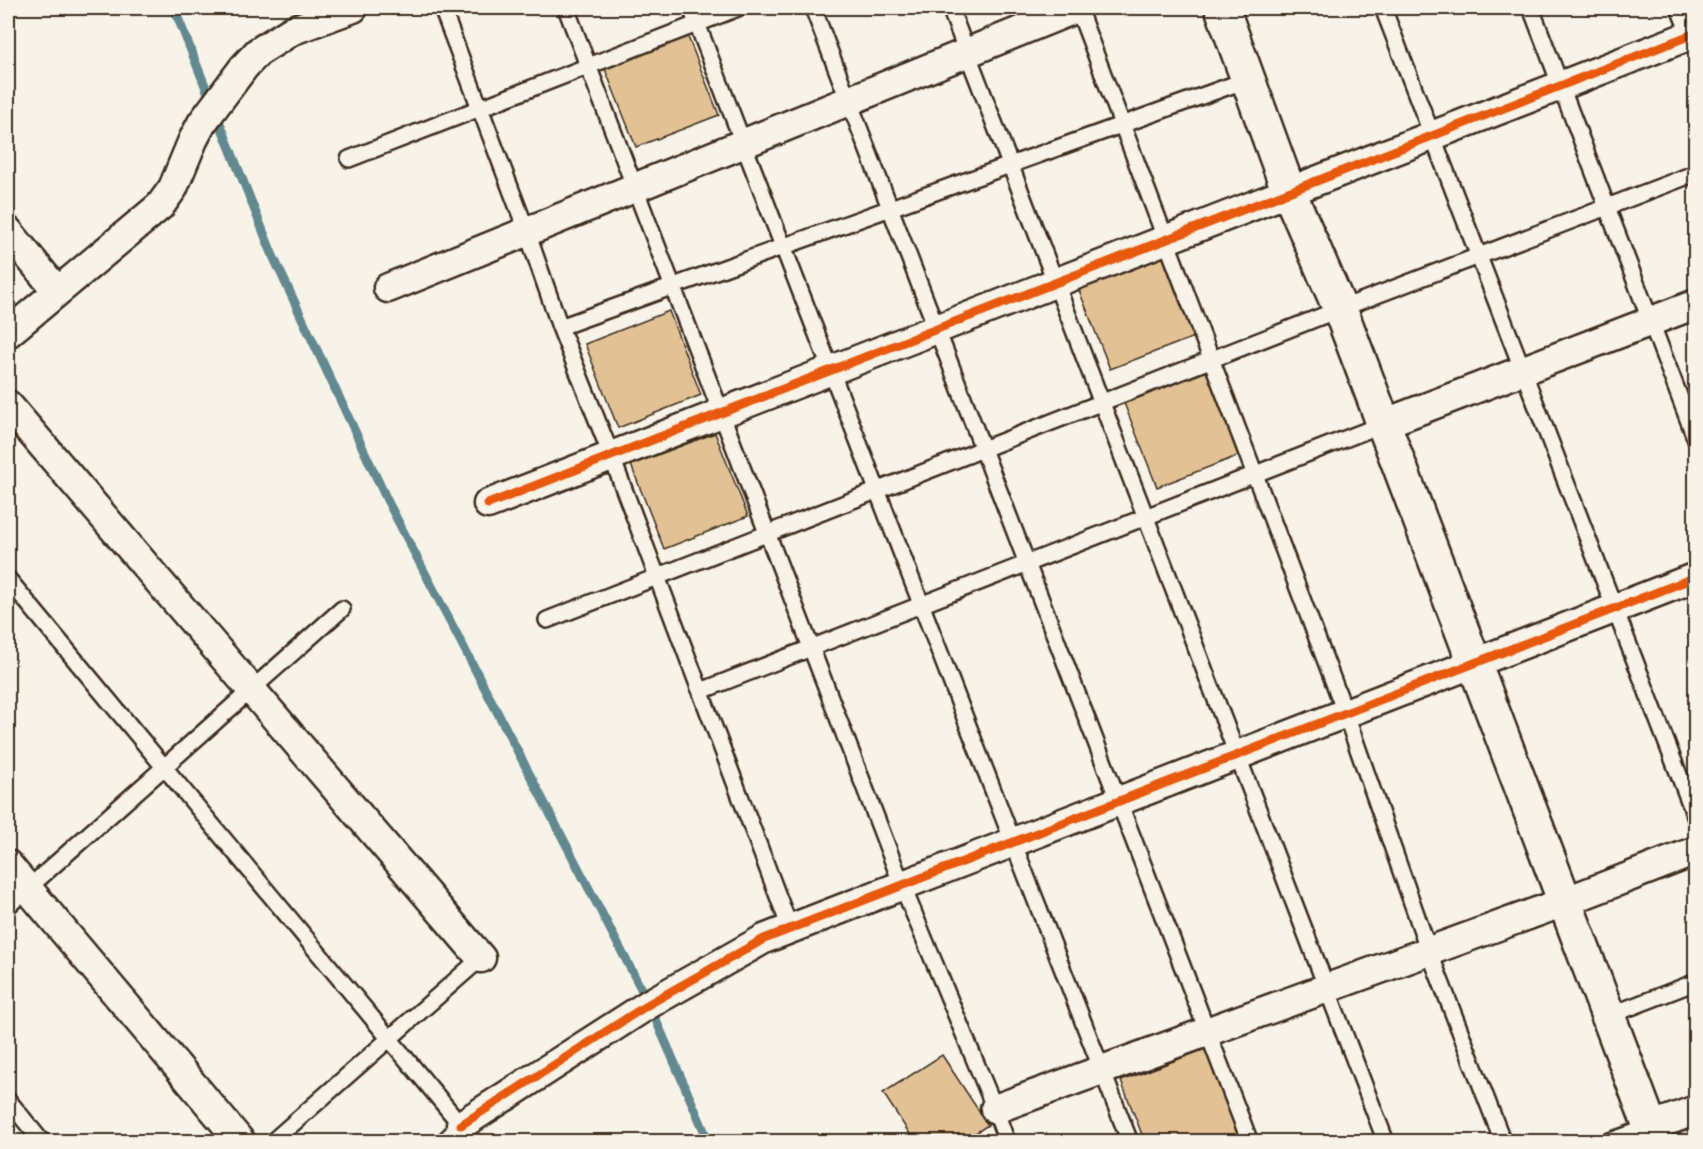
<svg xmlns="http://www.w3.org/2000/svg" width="1703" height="1149" font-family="'Gochi Hand',sans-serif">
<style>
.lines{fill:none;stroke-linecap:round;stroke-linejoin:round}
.stream{stroke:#628890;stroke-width:9}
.building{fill:#e2c294;stroke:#3b2a1e;stroke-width:1.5}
.service-casing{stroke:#3b2a1e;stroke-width:20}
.minor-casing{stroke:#3b2a1e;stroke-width:33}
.tertiary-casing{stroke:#3b2a1e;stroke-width:38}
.service{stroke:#f7f3e8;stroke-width:15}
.minor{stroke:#f7f3e8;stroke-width:28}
.tertiary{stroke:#f7f3e8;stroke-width:33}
.cycleway-casing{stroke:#f7f3e8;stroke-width:13}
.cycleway{stroke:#e8590c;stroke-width:9}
</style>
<rect width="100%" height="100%" fill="#f7f3e8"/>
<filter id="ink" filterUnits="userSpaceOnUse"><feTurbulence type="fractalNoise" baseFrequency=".0167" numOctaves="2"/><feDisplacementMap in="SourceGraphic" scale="12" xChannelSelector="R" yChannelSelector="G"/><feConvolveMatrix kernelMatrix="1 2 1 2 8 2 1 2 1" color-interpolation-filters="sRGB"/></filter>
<g filter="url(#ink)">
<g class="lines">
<path class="stream" d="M174,8L273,256L387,500L649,1004L709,1142"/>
</g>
<path class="building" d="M686,32L719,115L636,147L603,64Z
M1161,252L1194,337L1110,369L1077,285Z
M669,311L701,395L618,428L585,344Z
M1207,371L1240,455L1157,487L1124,403Z
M715,433L748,516L664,549L631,465Z
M1205,1049L1238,1133L1215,1142H1145L1121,1081Z
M942,1055L988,1125L962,1142H915L883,1093Z"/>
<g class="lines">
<defs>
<path id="service" d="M442,8L527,232L560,327L611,455L790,928
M566,8L902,885L995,1109L1007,1142
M691,8L1013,842L1130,1142
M813,8L1250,1142
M950,8L1386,1142
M1078,8L1345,712L1429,951L1503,1142
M1383,8L1696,819
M1531,8L1696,440
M349,159L738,8
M560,327L1249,79
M8,579L461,1125L443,1142
M547,620L1340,309L1696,173
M701,691L1383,424
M8,906L342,609
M1608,1016L1696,982
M8,1100L42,1142
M272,1142L481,958
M1607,1142L1650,1127"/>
<path id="minor" d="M1686,8L1696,33
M8,231L57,291
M388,288L1077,8
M8,333L160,206L173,188L193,140L202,123L244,67L258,52L293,30L353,8
M8,405L481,958
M1383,424L1696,304
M488,504L1696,33
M8,865L241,1142
M995,1109L1564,902L1696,851
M461,1125L649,1004L764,939L1696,577
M1650,1127L1696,1110"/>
<path id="tertiary" d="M1222,8L1289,192L1340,309L1656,1142"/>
</defs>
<use href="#service" class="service-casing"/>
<use href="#minor" class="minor-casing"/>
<use href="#tertiary" class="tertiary-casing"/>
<use href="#service" class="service"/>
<use href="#minor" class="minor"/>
<use href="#tertiary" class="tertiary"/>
<defs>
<path id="cycleway" d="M488,504L1696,33
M461,1125L649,1004L764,939L1696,577"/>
</defs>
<use href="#cycleway" class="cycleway-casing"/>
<use href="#cycleway" class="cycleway"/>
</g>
</g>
<rect width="1703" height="1149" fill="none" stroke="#f7f3e8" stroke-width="30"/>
<rect x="15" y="15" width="1673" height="1119" fill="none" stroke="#3b2a1e" stroke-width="2" filter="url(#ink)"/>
</svg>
